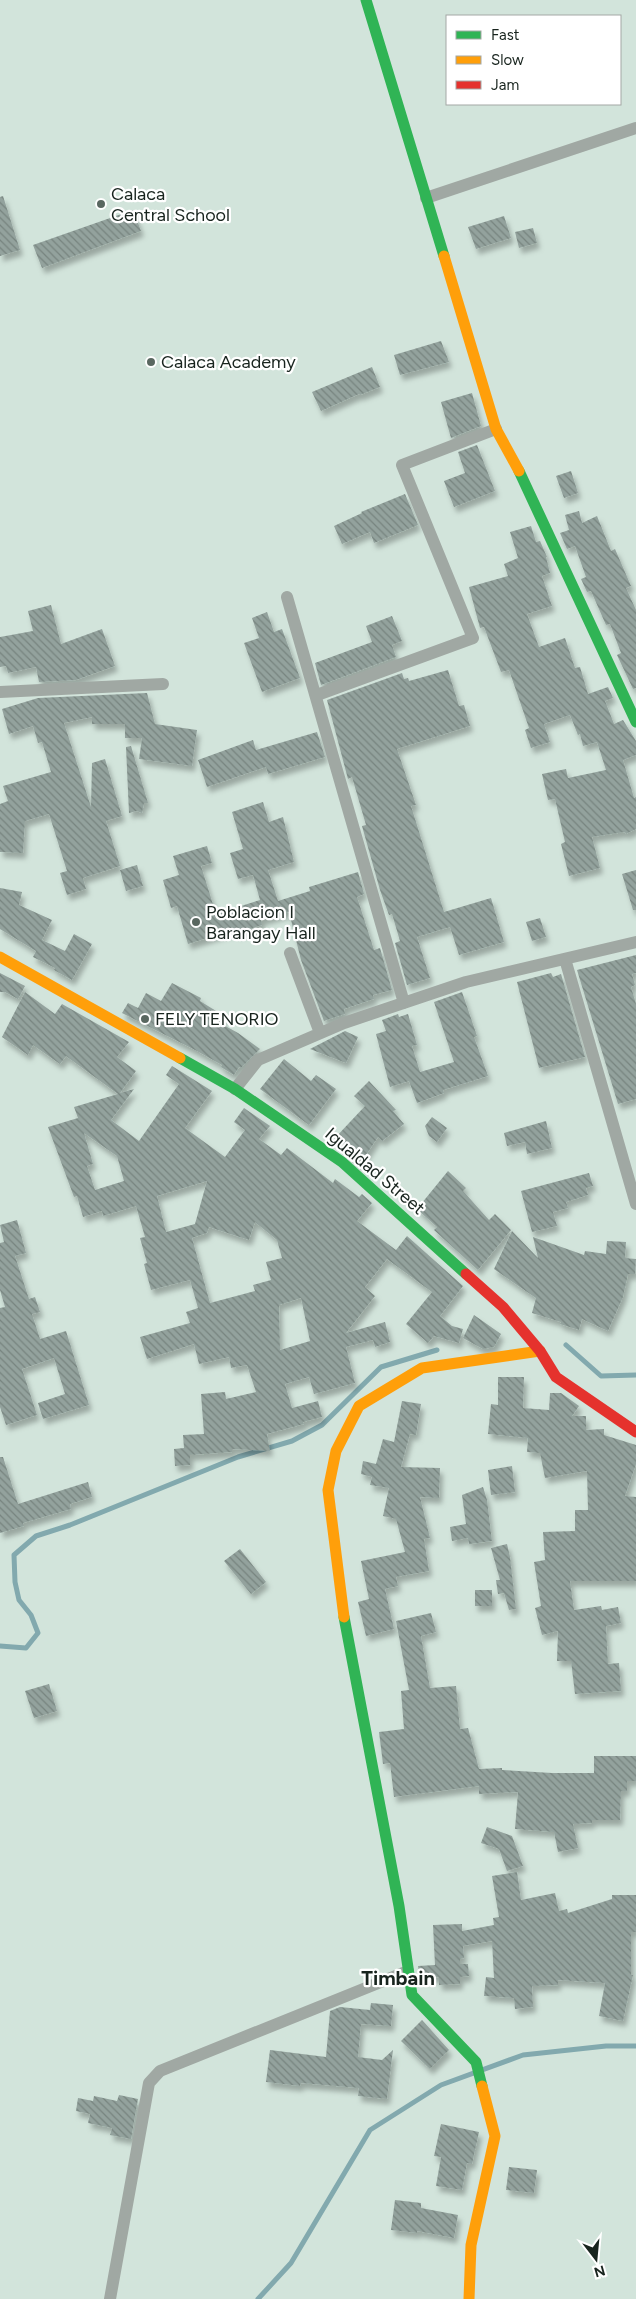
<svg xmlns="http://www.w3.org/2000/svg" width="636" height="2299" font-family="Figtree,sans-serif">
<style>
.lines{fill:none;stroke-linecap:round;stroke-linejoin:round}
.stream{stroke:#82a9ae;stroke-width:5}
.building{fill:url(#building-back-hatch);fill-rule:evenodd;filter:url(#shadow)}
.street{stroke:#a0a8a3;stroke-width:12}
.fast{stroke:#30b455;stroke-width:11}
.slow{stroke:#ff9f0a;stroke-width:11}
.jam{stroke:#e5322d;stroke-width:11}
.poi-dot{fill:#596760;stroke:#fff;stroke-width:2}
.labels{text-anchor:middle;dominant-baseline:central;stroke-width:4.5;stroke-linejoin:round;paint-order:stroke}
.poi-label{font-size:18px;fill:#18241e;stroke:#fff;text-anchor:start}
.street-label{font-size:18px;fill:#18241e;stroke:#fff}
.quarter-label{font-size:20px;font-weight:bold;fill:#18241e;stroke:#fff}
</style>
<defs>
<pattern id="building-back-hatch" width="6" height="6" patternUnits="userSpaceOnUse" patternTransform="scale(1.25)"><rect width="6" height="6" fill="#93a29d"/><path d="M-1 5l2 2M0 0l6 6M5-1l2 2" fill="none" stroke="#77847f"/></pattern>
<filter id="shadow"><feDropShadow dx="3" dy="5.5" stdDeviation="2.5" flood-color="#0004"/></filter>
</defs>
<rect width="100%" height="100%" fill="#d2e4db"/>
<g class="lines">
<path class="stream" d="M566,1345L601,1376L636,1375
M0,1646L26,1648L38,1633L31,1615L19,1600L15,1582L14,1555L36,1536L70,1525L238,1457L292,1441L322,1425L381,1367L437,1350
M258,2299L291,2263L370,2130L441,2085L523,2055L606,2046H636"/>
</g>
<path class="building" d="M3,196L20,250L0,256V197Z
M133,210L141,231L42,268L33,245Z
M504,216L511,238L476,249L468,227Z
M533,228L537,243L519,248L515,232Z
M441,341L449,362L400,375L394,355Z
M372,367L380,387L360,395L359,394L321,411L312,392Z
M472,393L481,426L451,438L441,402Z
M477,445L495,491L454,507L444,481L465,473L458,452Z
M571,471L578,493L564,498L556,476Z
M405,494L418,525L374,543L370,532L342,544L334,526L362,513L361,512Z
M579,511L582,523L597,516L611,551L615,549L631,586L626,588L636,610V688L633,689L617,655L621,653L610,624L606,625L591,591L587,592L581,579L586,577L575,546L567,549L560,533L569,530L565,515Z
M531,526L536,542L540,541L547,557H546L550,573L542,576L552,606L527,614L539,647L565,638L575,668L580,667L588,694L608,687L613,698L605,701L614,724L623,720L636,741V755L623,760L634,798L636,797V829L626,834L625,832L592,837L600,868L569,876L561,844L565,842L555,799L548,800L542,774L566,769L568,778L606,770L597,742L583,746L580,734L578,735L570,715L544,724L550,742L531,748L525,730L529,728L509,670L501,672L484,627L480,628L469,587L508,576L504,564L518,558L510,532Z
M51,605L61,644L102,629L115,666L76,680L39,682L36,667L8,673L6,666L0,667V637L33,631L28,611Z
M267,612L274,632L282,629L300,678L262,692L244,643L259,638L252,618Z
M392,616L402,641L392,645L396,657L321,685L315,663L372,642L366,626Z
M448,670L459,706L464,705L470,726L397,749L416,805L411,806L444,912L491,898L504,942L459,955L450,927L417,937L430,978L407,985L395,943L400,941L392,914L389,915L380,890L362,826L366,825L352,777L348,779L327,700L402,673L404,679L408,678L409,681Z
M147,693L155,724L197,730L192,766L139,759L142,738H125V724H92V717L64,723L91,807L92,763L105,759L122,816L106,821L120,866L83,878L86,889L67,895L60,873L67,871L49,814L25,821L23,853L0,852V804L8,801L3,786L51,772L42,742L38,743L33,726L9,734L2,709L38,698Z
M317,732L325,757L268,774L266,767L207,787L198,760L253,740L256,750Z
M131,746L148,803H144L142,813L137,811L129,813L126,747Z
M263,802L269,822L283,817L294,862L268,870L278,901L310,891L309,887L358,872L364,894L357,897L374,950L380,948L392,990L373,995L374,999L344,1009L345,1014L324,1021L301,960L289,912L261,920L262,925L237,933L236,929L188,944L177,906L171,908L163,880L179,875L173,856L207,846L212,863L201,866L216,914L260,900L253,875L238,879L230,853L243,849L232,812Z
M137,865L143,886L126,891L120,870Z
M636,870V910H633L622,874Z
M0,888L22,892L19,905L52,920L42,940L65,951L74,934L92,944L72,980L54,970L55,968L33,957L36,951L0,929Z
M540,918L546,937L532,941L526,922Z
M636,955V973L632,974L635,985L631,987L636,1004V1099L618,1104L577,970Z
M0,973L25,986L18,999L5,992H0Z
M551,973L553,977L561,974L585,1057L539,1068L517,982Z
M172,983L201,998L200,1001L224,1016L220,1023L238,1033L260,1049L241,1068L239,1067L234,1075L221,1067L222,1065L197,1051L122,1013L128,1003L138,1008L146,993L161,1001Z
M25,992L55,1014L62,1004L129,1042L117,1057L136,1071L120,1093L134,1089L111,1120L139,1141L179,1084L166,1075L172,1066L212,1091L185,1128L225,1157L245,1130L234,1122L244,1108L270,1126L259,1139L281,1155L287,1148L333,1183L335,1179L359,1197L362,1194L372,1203L357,1221L396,1250L407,1236L463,1286L440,1316L452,1326L463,1329L459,1343L434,1336L428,1343L406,1324L432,1292L387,1259L365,1287L375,1296L346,1333L385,1322L390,1342L375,1347L373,1340L346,1347L355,1383L314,1394L309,1377L285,1384L292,1408L318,1401L322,1417L303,1422L304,1424L267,1434L270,1451L232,1449V1452L190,1455V1465L175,1466L174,1449L184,1448L183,1435L204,1434L201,1394L225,1392L226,1399L256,1392L247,1365L231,1368L229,1357L199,1364L194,1344L147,1359L140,1337L190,1323L186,1312L198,1308L190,1280L151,1290L144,1264L147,1263L140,1238L145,1237L136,1206L103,1216L102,1211L83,1217L77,1196L74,1197L48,1127L78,1118L74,1107L118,1094L66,1056L60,1064L33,1045L28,1055L2,1037ZM84,1133L117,1156L124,1181L95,1190L87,1166L93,1164ZM207,1181L195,1224L166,1232L157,1196ZM255,1222L277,1240L282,1258L266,1262L271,1280L253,1285L255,1291L210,1303L192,1238L207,1233L209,1227L249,1240ZM301,1298L310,1341L280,1350L279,1305Z
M462,992L477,1036L474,1037L488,1076L443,1090L444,1093L417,1103L409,1081L390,1087L376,1034L386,1031L382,1020L398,1014L399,1017L408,1014L417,1045L412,1046L420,1072L454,1062L434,1002Z
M345,1031L358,1037L346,1063L310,1049Z
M284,1059L311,1081L316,1075L336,1089L309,1125L260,1089Z
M369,1081L396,1110L393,1111L404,1124L382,1141L378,1137L360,1164L347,1152L349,1149L335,1138L365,1106L354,1096Z
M432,1117L447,1128L437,1142L429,1136L425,1126Z
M546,1121L552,1148L527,1154L525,1142L507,1146L504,1133Z
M448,1171L466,1188L463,1191L489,1220L495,1214L511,1230L478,1270L434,1230L437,1227L417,1209Z
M589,1173L593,1186L586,1188L588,1195L566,1202L568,1208L553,1212L557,1226L532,1232L521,1191Z
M17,1220L26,1253L15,1256L29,1299L35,1297L40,1312L32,1314L40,1339L66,1331L89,1405L43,1419L38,1403L65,1394L54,1358L22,1369L37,1415L6,1425L0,1407V1308L5,1307L0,1290V1243L4,1242L0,1225Z
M512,1231L538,1258L533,1237L584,1255L585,1251L606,1254L607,1241L626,1242L625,1258L636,1259L635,1274H628L623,1297L608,1331L582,1319L579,1330L560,1324L561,1322L532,1313L536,1298L494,1269Z
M474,1315L501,1334L494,1347L483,1349L463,1338Z
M498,1377H524L523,1408L549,1410L550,1393H561L579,1406L572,1416H586V1430L604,1429V1435L636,1445V1464L625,1496L636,1497V1581H570L574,1610L601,1606L602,1610L618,1607L621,1623L606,1626L608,1664L619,1663L621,1691L575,1694L571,1661H557L558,1631L542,1635L535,1608L541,1606L534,1562L545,1560L543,1532L575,1531V1510H588L587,1471L545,1478L540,1453L527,1452L528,1438L488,1434L491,1404L498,1405Z
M402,1401L421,1404L416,1435L410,1434L401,1467L440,1468L439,1498L420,1497L430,1538L424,1539L429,1571L396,1577L398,1586L385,1589L394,1629L366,1636L358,1602L369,1599L361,1561L405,1552L396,1519L383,1516L389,1488L370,1485L372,1477L361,1474L363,1461L376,1464L383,1439L394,1442Z
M0,1457H3L18,1504L88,1482L92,1497L70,1504L71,1509L23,1523L24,1526L0,1533Z
M512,1466L515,1492L491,1495L488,1470Z
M483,1487L487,1500L492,1541L469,1544L468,1538L452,1541L450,1527L466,1524L462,1495Z
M507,1544L510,1557L516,1609L509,1610L504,1593L498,1594L496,1580H500L491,1548Z
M240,1549L266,1582L251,1594L224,1561Z
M475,1590H492V1606H475Z
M431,1613L436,1632L421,1636L430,1688L456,1686L460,1729L468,1728L479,1769L502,1768V1770L552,1773H594V1756H636V1781H627V1791H621L620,1820H592V1823L573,1824L578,1848L558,1852L554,1832L515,1829L518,1792L479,1794V1786L394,1797L390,1763L383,1764L379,1732L404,1729L401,1691L409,1690L396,1621Z
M49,1684L57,1711L34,1718L25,1691Z
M487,1827L512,1836L523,1866L507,1871L499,1849L481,1843Z
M517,1872L521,1900L555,1893L559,1911L567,1909L568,1913L612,1899V1895H636V1932H631V1975H633L623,2021L599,2016L605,1983L558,1980V1985L532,1986L533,2007L515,2009L514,1998L484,1996L486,1977L494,1978L492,1941L463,1946L464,1958L460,1959V1964H468L469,1976L460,1977V1984L439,1985V1977L420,1978L418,1966L435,1965L433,1925L462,1924V1931L494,1925L493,1918L499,1917L492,1876Z
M371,2003L393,2005L391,2026L361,2024L358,2057L382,2060L393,2050L387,2099L358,2096L359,2088L301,2083L300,2086L266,2082L270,2050L326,2057L330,2011L340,2007L370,2010Z
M422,2020L449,2050L430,2069L401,2041Z
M119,2095L138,2099L131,2139L110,2135L112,2128L88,2123L90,2114L76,2111L78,2098L93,2101L94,2096L117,2101Z
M441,2124L479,2132L472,2164L467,2163L462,2190L436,2186L441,2157L434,2156Z
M509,2167L537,2170L534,2193L506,2190Z
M395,2200L421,2203V2208L458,2215L454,2238L417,2231V2233L391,2230Z"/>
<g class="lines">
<path class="street" d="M426,198L636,128
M287,597L404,1003
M0,692L163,684
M317,695L473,638L402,465L496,429
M290,953L320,1033
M565,959L636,1204
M235,1089L258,1060L344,1023L466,982L636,942
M110,2299L149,2083L160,2071L408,1971"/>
<path class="fast" d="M366,0L444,256
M519,471L636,722
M180,1058L235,1089L342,1162L466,1274
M344,1617L399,1906L412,1995L476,2062L482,2086"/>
<path class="slow" d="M444,256L496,429L519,471
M0,957L180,1058
M344,1617L328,1490L336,1451L359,1406L422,1368L540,1351
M469,2299L471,2245L495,2136L482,2086"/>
<path class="jam" d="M466,1274L503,1307L540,1351L556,1377L636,1432"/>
</g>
<g class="poi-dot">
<circle cx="101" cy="204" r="5"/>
<circle cx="151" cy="362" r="5"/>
<circle cx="196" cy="922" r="5"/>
<circle cx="145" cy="1019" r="5"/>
</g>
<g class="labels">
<g class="poi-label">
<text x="111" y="194">Calaca<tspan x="111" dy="21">Central School</tspan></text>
<text x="161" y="362">Calaca Academy</text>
<text x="206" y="912">Poblacion I<tspan x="206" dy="21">Barangay Hall</tspan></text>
<text x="155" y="1019">FELY TENORIO</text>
</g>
<g class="street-label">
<text transform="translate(375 1171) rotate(40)">Igualdad Street</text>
</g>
<g class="quarter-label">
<text x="398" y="1978">Timbain</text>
</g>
</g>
<rect x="446" y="15" width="175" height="90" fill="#ffffff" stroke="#a3a7a5"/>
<rect x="456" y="31" width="25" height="8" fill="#30b455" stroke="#a3a7a5"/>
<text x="491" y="40" font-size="15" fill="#18241e">Fast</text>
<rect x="456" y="56" width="25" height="8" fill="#ff9f0a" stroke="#a3a7a5"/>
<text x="491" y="65" font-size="15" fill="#18241e">Slow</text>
<rect x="456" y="81" width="25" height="8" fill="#e5322d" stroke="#a3a7a5"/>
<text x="491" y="90" font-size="15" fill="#18241e">Jam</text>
<g transform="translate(596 2259) rotate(164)" stroke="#ffffff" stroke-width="4" paint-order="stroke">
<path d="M0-4L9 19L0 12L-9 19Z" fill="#18241e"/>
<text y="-8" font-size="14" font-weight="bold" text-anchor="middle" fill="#18241e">N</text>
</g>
</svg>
